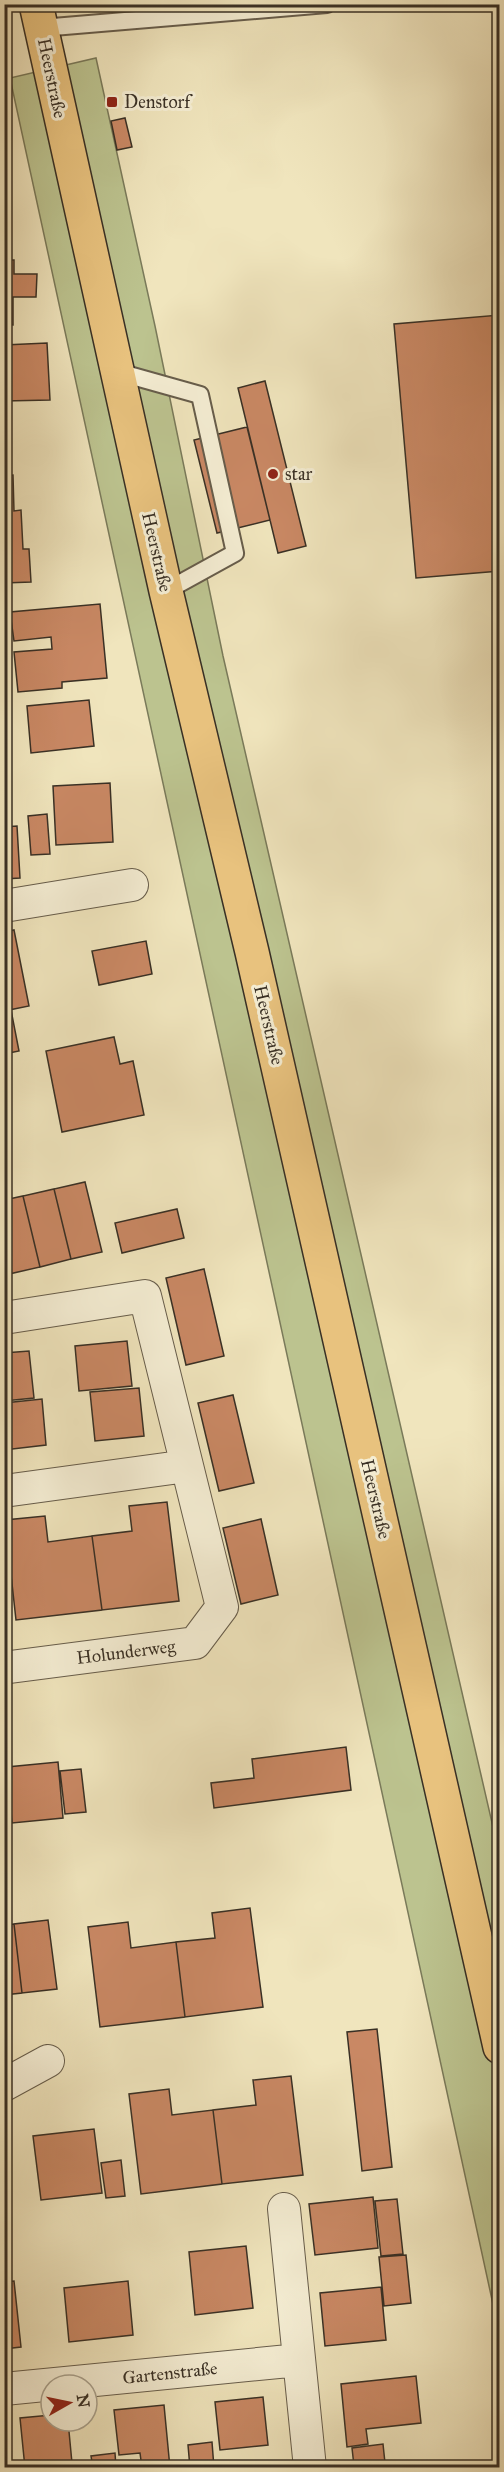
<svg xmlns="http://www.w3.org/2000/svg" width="504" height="2472" font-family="'IM FELL Great Primer',serif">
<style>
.green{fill:#bcc38f;stroke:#7a7a5a;stroke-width:1.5}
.building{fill:#c98864;stroke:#393025;stroke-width:1.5}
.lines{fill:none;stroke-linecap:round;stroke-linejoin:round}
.service-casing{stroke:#675d4b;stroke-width:20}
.minor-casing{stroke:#675d4b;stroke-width:34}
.primary-casing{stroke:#393025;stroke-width:36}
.service{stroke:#f5eed4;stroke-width:16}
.minor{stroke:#f5eed4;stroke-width:32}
.primary{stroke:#e8c27e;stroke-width:33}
.poi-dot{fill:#8f2418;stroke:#f5eed4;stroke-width:2}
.labels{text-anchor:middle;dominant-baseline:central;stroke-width:6;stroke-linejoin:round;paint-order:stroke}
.street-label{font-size:18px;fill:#393025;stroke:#f5eed4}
.poi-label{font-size:18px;fill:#393025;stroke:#f5eed4;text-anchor:start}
</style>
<rect width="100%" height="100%" fill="#f0e5bd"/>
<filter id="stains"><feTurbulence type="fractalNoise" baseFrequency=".00333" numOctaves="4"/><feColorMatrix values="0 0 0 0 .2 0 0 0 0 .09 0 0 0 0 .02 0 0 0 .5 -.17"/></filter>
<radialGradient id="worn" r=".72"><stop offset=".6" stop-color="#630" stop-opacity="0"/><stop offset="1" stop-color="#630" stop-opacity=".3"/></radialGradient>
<path class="green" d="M96,58L155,326L223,656L499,1853V2332L10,78Z"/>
<path class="building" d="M125,118L132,147L117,150L111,121Z
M4,260H14V274H37L36,297H13V325L4,324Z
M500,315V571L416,578L394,324Z
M47,343L50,400L4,401V345Z
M265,381L306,546L278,553L238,388Z
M247,427L270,520L217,533L194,440Z
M4,443L6,476L13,475L14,511L21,510L23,549H29L31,582L4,583Z
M100,604L107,678L62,682V688L18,692L14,652L52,649L51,637L14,641L10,612Z
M89,700L94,746L31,753L27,706Z
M110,783L113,842L56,845L53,786Z
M47,814L50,854L31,855L28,816Z
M17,826L20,878L4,879V827Z
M14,930L29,1006L4,1011V932Z
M146,941L152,974L99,985L92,951Z
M11,1010L19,1051L4,1054V1012Z
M114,1037L120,1064L133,1061L144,1115L62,1132L46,1051Z
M85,1182L102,1252L71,1259L54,1189Z
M54,1189L71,1259L40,1267L23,1196Z
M23,1196L40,1267L9,1274L4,1255V1200Z
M177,1209L184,1238L122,1253L115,1223Z
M204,1269L224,1356L186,1365L166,1278Z
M127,1341L132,1386L79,1391L75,1346Z
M29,1351L34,1398L4,1401V1353Z
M139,1388L144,1436L95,1441L90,1392Z
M233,1395L254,1483L219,1491L198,1403Z
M42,1399L46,1445L4,1450V1403Z
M167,1502L179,1601L102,1610L92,1536L132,1531L129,1506Z
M45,1516L48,1542L92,1536L102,1610L16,1620L5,1520Z
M261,1519L278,1595L241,1604L223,1528Z
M346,1747L351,1790L214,1808L211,1783L254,1778L252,1759Z
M58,1762L63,1818L12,1823L7,1767Z
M81,1769L86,1812L65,1814L60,1771Z
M250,1908L263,2007L185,2017L176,1942L215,1938L212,1913Z
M48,1920L57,1989L22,1993L14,1924Z
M128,1922L131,1948L176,1942L185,2017L100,2027L88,1927Z
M14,1924L22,1993L4,1995V1925Z
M377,2029L392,2167L362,2171L347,2032Z
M291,2076L303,2175L222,2184L213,2110L256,2105L253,2080Z
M169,2089L172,2115L213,2110L222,2184L141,2194L129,2094Z
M94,2129L102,2193L41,2200L33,2136Z
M121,2160L125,2196L106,2198L101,2163Z
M373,2197L378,2248L315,2255L309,2204Z
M397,2199L403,2254L381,2256L375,2201Z
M246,2246L253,2308L195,2315L189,2252Z
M406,2255L411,2303L384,2306L379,2257Z
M14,2281L21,2347L4,2349V2282Z
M128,2281L133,2335L69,2342L64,2288Z
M381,2287L386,2340L325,2346L320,2293Z
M416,2376L421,2423L366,2429L368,2444L347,2447L341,2384Z
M263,2397L268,2445L220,2450L215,2402Z
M164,2405L170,2468H142L140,2453L119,2455L114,2410Z
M51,2415V2421H68L72,2463L25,2468L20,2418Z
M212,2442L214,2468H190L188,2445Z
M383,2444L385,2463L354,2466L352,2448Z
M115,2453L116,2468H93L91,2456Z"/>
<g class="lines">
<defs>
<path id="service" d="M41,28L327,4
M118,372L200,395L235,553L166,591"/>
<path id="minor" d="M4,906L132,885
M4,1318L145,1296L222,1607L195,1643L10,1667
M4,1491L187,1466
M4,2085L48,2061
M284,2209L310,2468
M4,2389L299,2360"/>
<path id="primary" d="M36,4L166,591L252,952L500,2047"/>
</defs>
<use href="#service" class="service-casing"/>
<use href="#minor" class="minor-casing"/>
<use href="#primary" class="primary-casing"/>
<use href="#service" class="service"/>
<use href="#minor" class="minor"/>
<use href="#primary" class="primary"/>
</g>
<g class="poi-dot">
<rect x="106" y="96" width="12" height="12" rx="3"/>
<circle cx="273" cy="474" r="6"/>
</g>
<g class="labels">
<g class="street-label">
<text transform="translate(52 78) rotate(78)">Heerstraße</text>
<text transform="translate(157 552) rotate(77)">Heerstraße</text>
<text transform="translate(269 1025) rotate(77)">Heerstraße</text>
<text transform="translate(376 1499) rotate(77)">Heerstraße</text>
<text transform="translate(126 1652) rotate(-7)">Holunderweg</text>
<text transform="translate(170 2373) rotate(-6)">Gartenstraße</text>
</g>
<g class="poi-label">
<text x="124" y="102">Denstorf</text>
<text x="285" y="474">star</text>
</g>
</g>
<rect width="504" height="2472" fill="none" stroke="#f0e5bd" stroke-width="24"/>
<rect x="6" y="6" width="492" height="2460" fill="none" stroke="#393025" stroke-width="3"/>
<rect x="12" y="12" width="480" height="2448" fill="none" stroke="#393025" stroke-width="1.5"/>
<g transform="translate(69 2403) rotate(81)"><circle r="28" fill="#f5eed4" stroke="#aaa28e" stroke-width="1.5"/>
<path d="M0-4.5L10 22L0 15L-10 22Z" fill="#8f2418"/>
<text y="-9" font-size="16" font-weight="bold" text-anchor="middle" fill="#393025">N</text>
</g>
<rect width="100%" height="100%" filter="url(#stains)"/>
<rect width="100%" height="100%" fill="url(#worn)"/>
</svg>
